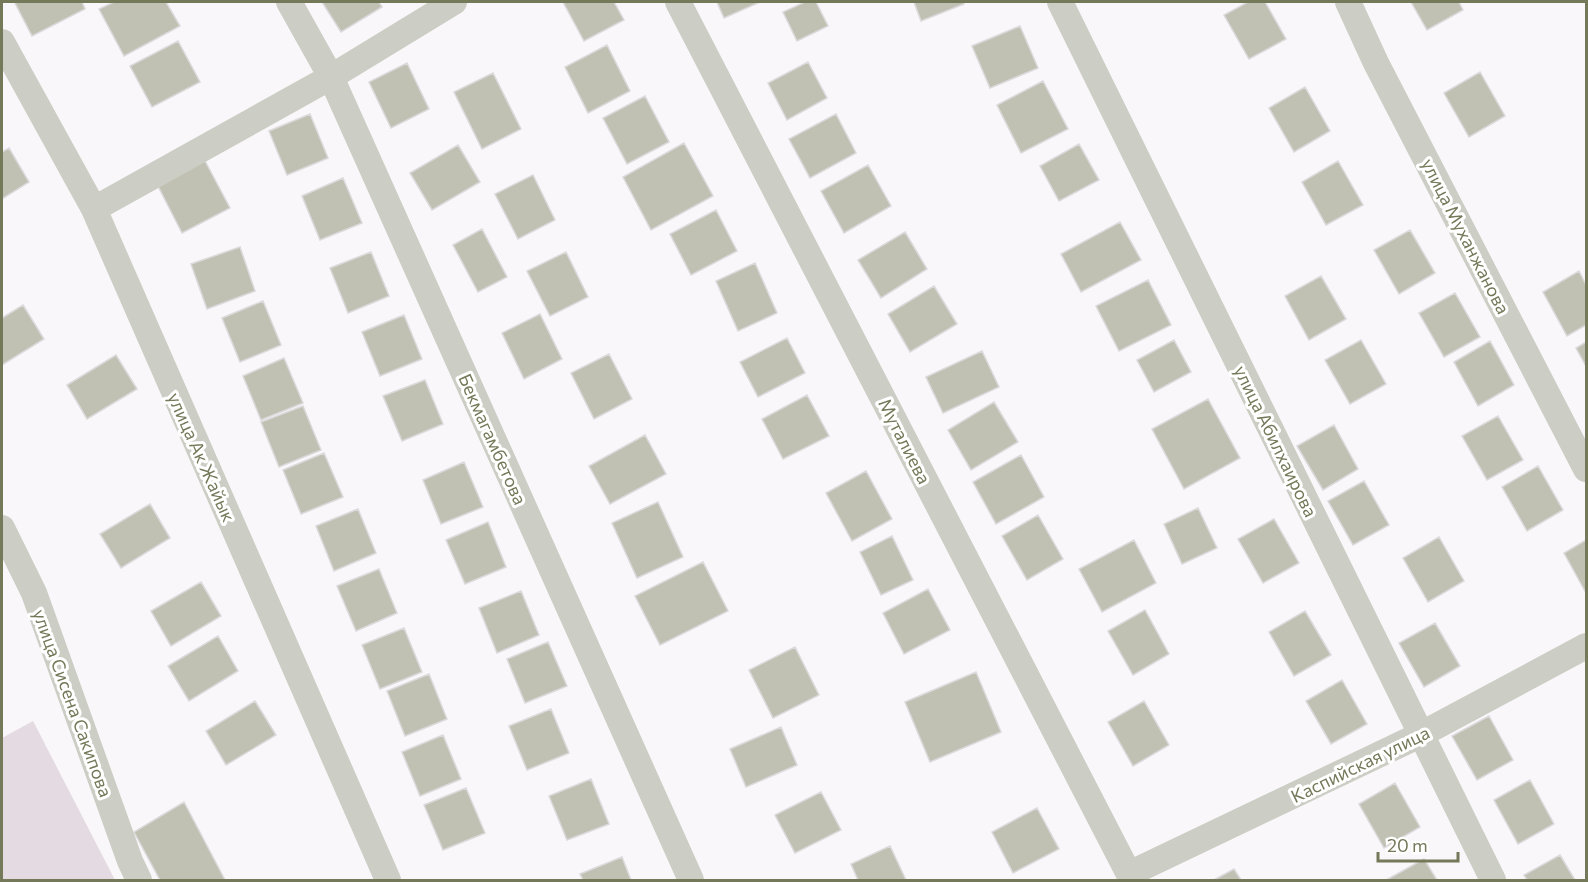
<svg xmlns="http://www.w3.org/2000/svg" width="1588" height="882" font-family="Commissioner,sans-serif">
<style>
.green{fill:#e4dae1}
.building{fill:#c0c1b2;stroke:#dbd9db;stroke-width:1.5}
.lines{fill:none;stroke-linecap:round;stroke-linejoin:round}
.minor{stroke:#cccdc4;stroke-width:26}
.labels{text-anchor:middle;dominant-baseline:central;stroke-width:6;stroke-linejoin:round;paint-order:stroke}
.street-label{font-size:18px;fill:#747959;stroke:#fff}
</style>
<rect width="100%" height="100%" fill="#f9f7f9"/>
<path class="green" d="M33,721L115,880H2V738Z"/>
<path class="building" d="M17,2H82L85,9L32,36L15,3Z
M114,2H166L180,26L124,56L99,9Z
M322,2H379L382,7L341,32Z
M563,2H614L624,20L584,41Z
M717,2H760L724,18Z
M805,2H816L828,26L797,41L783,12Z
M914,2H964V4L921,21Z
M1248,2H1265L1286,39L1249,59L1224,15Z
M1411,2H1459L1463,10L1427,30Z
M1020,26L1038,68L990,88L972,46Z
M178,41L200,82L152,107L130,66Z
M607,45L630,91L588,113L565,67Z
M808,62L827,98L787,120L768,83Z
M407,63L429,109L391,128L369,82Z
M1480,72L1505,116L1469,137L1444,93Z
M493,73L521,129L482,149L454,92Z
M1043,81L1068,129L1021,153L997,105Z
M1305,87L1330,131L1294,152L1269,108Z
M645,96L669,142L627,164L603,118Z
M310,114L328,158L287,175L269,131Z
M836,114L856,153L810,178L789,139Z
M684,143L713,196L651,230L623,177Z
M1079,144L1099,180L1059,201L1040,166Z
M458,145L480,182L432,210L410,173Z
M9,148L29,182L2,199V152Z
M204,159L230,208L182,233L157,184Z
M1338,161L1363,205L1326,225L1302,182Z
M868,165L891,206L844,233L821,191Z
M533,175L555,220L518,239L495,194Z
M343,178L362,223L320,240L302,196Z
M716,210L737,251L691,275L670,234Z
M1120,222L1141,260L1081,292L1061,254Z
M482,229L507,277L478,292L453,245Z
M1410,230L1435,273L1399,294L1374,250Z
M905,232L927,269L881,298L858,260Z
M240,247L255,291L207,309L191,264Z
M371,252L389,296L348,313L330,268Z
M566,252L588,297L550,316L527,271Z
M755,263L777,313L738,331L716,281Z
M1579,271L1586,285V325L1567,336L1543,292Z
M1321,276L1346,319L1309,340L1285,296Z
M1148,280L1171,325L1119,351L1096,306Z
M934,286L957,324L910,352L888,314Z
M1455,293L1480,337L1444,357L1419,313Z
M263,301L281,345L240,362L222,318Z
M23,305L44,339L2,365V318Z
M540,314L562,359L524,379L502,333Z
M404,315L422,359L380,376L362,332Z
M787,338L805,373L758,397L740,362Z
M1174,340L1191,372L1154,392L1137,360Z
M1361,340L1386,384L1350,404L1325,360Z
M1490,341L1514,385L1478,406L1454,362Z
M1586,342V366L1576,348Z
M982,351L999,387L943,413L926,377Z
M609,354L632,399L594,419L571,373Z
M116,355L137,389L87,419L67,385Z
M284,358L303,403L261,420L243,376Z
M425,380L443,424L402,441L383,396Z
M807,395L829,436L783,459L762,419Z
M1208,399L1240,458L1184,489L1152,429Z
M994,402L1018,442L971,470L948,430Z
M303,406L321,450L279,467L261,422Z
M1498,416L1523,460L1487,480L1462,436Z
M1334,425L1358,469L1323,490L1297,446Z
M645,435L666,474L610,504L589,466Z
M324,453L343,497L301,514L283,470Z
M1021,455L1044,497L996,524L973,482Z
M464,462L483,507L441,524L423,480Z
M1538,466L1563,510L1527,531L1502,487Z
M866,471L892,519L852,541L826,493Z
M1364,481L1389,525L1353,545L1328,501Z
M658,502L683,557L637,578L612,523Z
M150,504L170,538L121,568L100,534Z
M1198,508L1217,548L1182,564L1164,524Z
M358,509L376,553L334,571L316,526Z
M1038,515L1063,559L1027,580L1002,536Z
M1274,519L1299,563L1263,583L1238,539Z
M488,522L506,567L465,584L446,540Z
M892,536L913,580L881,595L860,552Z
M1439,537L1464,581L1428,602L1403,558Z
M1134,540L1156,583L1102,612L1079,569Z
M1586,540V593L1564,553Z
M703,562L728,611L660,645L635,596Z
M379,569L397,613L356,631L337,586Z
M201,582L221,616L171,646L151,611Z
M928,589L950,630L904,654L883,613Z
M521,591L539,635L497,653L479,608Z
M1145,610L1169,654L1133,675L1108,631Z
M1305,611L1331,655L1294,676L1269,632Z
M1435,623L1460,666L1424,687L1399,643Z
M404,628L422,672L380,689L362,645Z
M218,636L238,671L189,701L168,666Z
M548,642L567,686L525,703L507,659Z
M795,647L819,695L773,718L749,670Z
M976,672L1001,732L930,762L905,702Z
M429,674L447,719L405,736L387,691Z
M1342,680L1367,724L1331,744L1306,701Z
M255,701L276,735L226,765L206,731Z
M1144,701L1169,745L1133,766L1108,722Z
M551,709L569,753L527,770L509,726Z
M1489,716L1513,760L1477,780L1452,736Z
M781,727L797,765L746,787L730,749Z
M443,735L461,779L420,796L402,752Z
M591,779L609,824L567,840L549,796Z
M1530,780L1554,824L1518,844L1494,800Z
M1395,783L1420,827L1384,848L1359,804Z
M466,788L485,833L443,850L424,805Z
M821,792L841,830L795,853L775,815Z
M184,802L225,880H160L134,832Z
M1037,808L1059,849L1013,873L992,832Z
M890,846L906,880H858L851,864Z
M1560,855L1575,880H1527L1524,875Z
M622,857L631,880H583L580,874Z
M1424,859L1437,880H1389L1388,879Z
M1234,869L1241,880H1214Z"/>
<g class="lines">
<path class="minor" d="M289,2L331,77L691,880
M678,2L1132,880
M1060,2L1493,880
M1348,2L1376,63L1586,469
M2,42L94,209L388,880
M94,209L331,77L454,2
M2,528L34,593L130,861L139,880
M1129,874L1420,735L1586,646"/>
</g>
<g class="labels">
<g class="street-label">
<text transform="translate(1466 236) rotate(63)">улица Муханжанова</text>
<text transform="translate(493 439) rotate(66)">Бекмагамбетова</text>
<text transform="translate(905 441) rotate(63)">Муталиева</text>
<text transform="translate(1276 441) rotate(64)">улица Абилхаирова</text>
<text transform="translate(202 457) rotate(66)">улица Ак Жайык</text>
<text transform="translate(73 703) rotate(70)">улица Сисена Сакипова</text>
<text transform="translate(1360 764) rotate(-26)">Каспийская улица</text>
</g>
</g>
<rect width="1588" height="882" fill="none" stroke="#747959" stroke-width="6"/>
<path d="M1378 852v9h80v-9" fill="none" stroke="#747959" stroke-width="3"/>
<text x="1387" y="852" font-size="18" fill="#747959" stroke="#ffffff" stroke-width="4.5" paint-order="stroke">20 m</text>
</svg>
